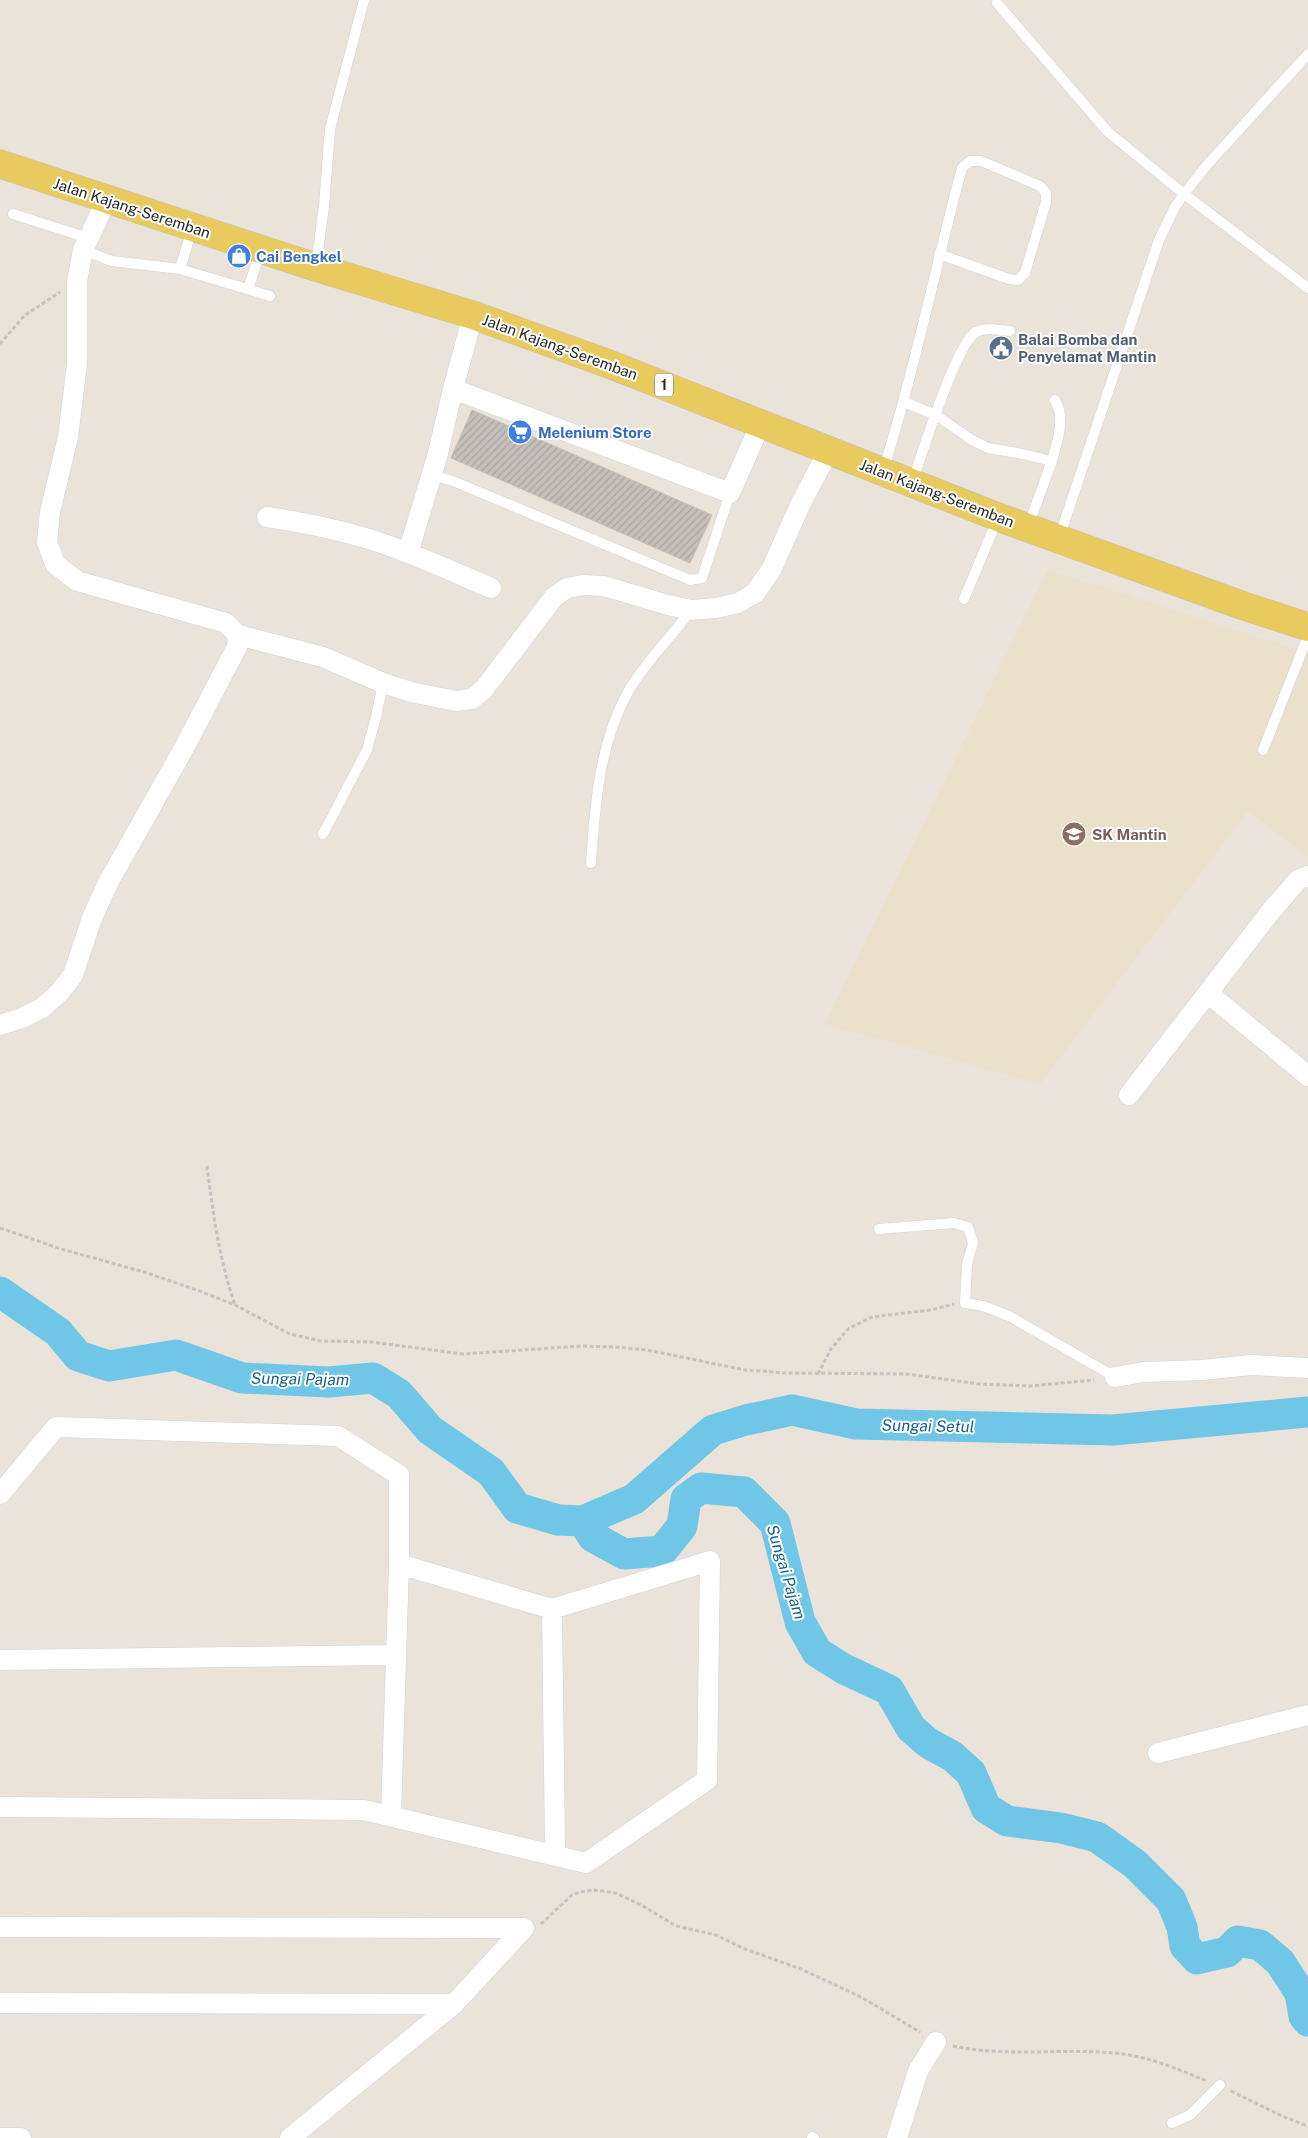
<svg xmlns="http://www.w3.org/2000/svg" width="1308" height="2138" font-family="'Public Sans',sans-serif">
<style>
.education{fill:#ebe0c9}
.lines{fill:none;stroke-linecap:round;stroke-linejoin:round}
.river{stroke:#70c6e7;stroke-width:31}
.building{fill:url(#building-hatch);stroke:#c4beb3}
.service-casing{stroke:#cfd2e0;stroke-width:11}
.minor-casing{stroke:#cfd2e0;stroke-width:21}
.primary-casing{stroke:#c3c3c3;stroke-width:29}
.path{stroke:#c3c3c3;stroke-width:3;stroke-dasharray:4 2.5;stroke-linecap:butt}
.service{stroke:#fff;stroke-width:10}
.minor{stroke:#fff;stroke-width:20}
.primary{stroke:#e8ca5f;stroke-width:28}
.labels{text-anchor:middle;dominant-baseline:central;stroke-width:4;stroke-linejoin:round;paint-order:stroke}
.shield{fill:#fff;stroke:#686868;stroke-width:1}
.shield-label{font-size:14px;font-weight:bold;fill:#272727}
.street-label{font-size:15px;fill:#272727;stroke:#fff}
.shop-label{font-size:15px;font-weight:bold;fill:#366cbe;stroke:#fff;text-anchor:start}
.service-label{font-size:15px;font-weight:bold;fill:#4e5e75;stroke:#fff;text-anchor:start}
.education-label{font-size:15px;font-weight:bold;fill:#785e54;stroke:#fff;text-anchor:start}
.water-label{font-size:16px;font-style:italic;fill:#14638f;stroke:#fff}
</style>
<defs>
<pattern id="building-hatch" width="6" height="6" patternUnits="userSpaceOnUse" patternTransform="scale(1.25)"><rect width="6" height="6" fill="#c4bfb9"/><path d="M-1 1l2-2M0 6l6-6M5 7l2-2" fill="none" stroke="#a8a49f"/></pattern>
</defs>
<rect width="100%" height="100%" fill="#e9e3d9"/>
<path class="education" d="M1048,570L1308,653V857L1248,811L1040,1084L825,1024Z"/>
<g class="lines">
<path class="river" d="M0,1292L58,1332L78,1356L109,1366L176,1355L242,1378L329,1382L373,1378L399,1394L430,1430L491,1472L517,1508L558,1520L583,1521L634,1499L713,1430L746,1420L792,1410L856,1424L1113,1430L1308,1412
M583,1521L593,1537L624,1554L662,1551L682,1526L686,1499L701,1488L744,1492L775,1523L800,1622L817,1652L844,1669L889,1690L911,1728L928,1743L952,1756L971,1773L986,1808L1007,1821L1061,1828L1097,1837L1135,1864L1171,1900L1182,1927L1185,1946L1197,1959L1227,1952L1238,1941L1260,1945L1280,1962L1300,1993L1304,2016L1308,2021"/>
</g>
<path class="building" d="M472,410L712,515L690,563L451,458Z"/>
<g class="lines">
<defs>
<path id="service" d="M997,3L1108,132L1184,194L1308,288
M13,214L88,238
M83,250L112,261L180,269L270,296
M316,266L324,206L330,129L364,0
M180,269L192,229
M248,289L261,250
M904,402L936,415L972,440L988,448L1018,453L1052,461L1028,527
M1052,461C1057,440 1066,420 1055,400
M883,471C914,372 935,269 962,168L970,161H981L1040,186L1046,193V202L1025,273L1018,280L1009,279L939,254
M432,475L453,481L690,580L702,578L730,493
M912,483C921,457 956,343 976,332C986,327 999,330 1010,331
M1059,538L1159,240L1175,207L1184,194L1207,165L1308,54
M964,599L998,518
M1263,750L1308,636
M323,834L367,750L376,717L383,683
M591,863C595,805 599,744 628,692C645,662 671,638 691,610
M879,1229L954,1223L968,1227L973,1243L967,1264L965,1303L983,1306L1009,1316L1115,1377
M1172,2123L1190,2115L1220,2085
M812,2137L814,2138"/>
<path id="minor" d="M473,315L453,389L730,493L761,423
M267,517C302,522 336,529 369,539C411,552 451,571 491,588
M408,553L437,457L453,389
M238,635L323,657L383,683L411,692L456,701L472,699L484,689L554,597L567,588L583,585L604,586L668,605L691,610L716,608L738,603L755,593L771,570L801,503L829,450
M1208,993L1308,1076
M0,1025L22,1018L42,1008L59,993L73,975L92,918L108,883L184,748L237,647L238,635L226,623L77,581L55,564L47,542L50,512L68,437L77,364V281L83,250L107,199
M1129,1095L1271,911L1298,880L1308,876
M1115,1377L1144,1372L1202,1370L1251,1365L1308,1368
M0,1494L56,1427L338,1436L399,1475V1564L391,1816
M552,1609L555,1849
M0,1660L396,1655
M1158,1753L1308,1715
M0,1807L364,1810L586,1863L707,1780L710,1561L552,1609L399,1564
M0,1927L524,1928
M0,2003L454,2004
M0,2138H21
M290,2138L454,2004L524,1928
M897,2138L918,2071L936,2042"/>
<path id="primary" d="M0,164L315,267L473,315L609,364L998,517L1241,605L1308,627"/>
</defs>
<use href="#service" class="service-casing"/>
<use href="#minor" class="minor-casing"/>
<use href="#primary" class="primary-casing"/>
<path class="path" d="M0,344L24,316L60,292
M207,1166C213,1213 219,1259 235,1305
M0,1228L61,1249L144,1272L197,1290L235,1305L290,1334L321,1341L371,1342L463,1354L581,1346L614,1347L647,1350L745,1370L786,1373L907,1374L979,1384L1030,1386L1094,1380
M818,1374L831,1349L848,1329L872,1317L931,1310L954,1304
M541,1924L572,1895L580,1892L595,1890L616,1893L643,1906L676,1926L716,1935L745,1949L801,1969L861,1997L920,2032
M953,2046C1009,2058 1067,2047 1123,2054C1152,2058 1180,2070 1207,2081
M1231,2091L1282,2116L1308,2126"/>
<use href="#service" class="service"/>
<use href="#minor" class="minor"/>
<use href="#primary" class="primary"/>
</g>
<defs>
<symbol id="shop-disc" viewBox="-11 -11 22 22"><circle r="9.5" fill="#3f7fe0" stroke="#fff"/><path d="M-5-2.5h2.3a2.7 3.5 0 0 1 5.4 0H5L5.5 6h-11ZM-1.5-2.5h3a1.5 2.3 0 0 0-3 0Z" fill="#fff"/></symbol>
<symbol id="civic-disc" viewBox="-11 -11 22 22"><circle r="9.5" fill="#5c6f8a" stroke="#fff"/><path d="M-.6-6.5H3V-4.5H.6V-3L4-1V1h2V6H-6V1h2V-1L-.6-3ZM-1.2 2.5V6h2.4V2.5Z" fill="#fff"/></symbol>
<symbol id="supermarket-disc" viewBox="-11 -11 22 22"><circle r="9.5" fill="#3f7fe0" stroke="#fff"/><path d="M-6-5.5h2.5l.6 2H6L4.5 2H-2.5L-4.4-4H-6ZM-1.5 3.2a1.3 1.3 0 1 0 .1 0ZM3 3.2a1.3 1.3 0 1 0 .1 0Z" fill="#fff"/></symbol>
<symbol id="school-disc" viewBox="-11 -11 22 22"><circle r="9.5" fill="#8d6e63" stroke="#fff"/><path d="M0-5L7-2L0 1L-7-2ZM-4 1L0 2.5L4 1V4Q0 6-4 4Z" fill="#fff"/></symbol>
</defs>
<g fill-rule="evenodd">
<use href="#shop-disc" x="225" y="242" width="28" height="28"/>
<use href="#civic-disc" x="987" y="334" width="28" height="28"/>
<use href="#supermarket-disc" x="506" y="418" width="28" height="28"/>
<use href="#school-disc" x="1060" y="820" width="28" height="28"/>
</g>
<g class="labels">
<rect class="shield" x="655" y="373.5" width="18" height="23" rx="4"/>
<g class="shield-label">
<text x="664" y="385">1</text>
</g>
<g class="street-label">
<text transform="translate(132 208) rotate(18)">Jalan Kajang-Seremban</text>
<text transform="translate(560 347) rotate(20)">Jalan Kajang-Seremban</text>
<text transform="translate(937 493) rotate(21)">Jalan Kajang-Seremban</text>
</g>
<g class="shop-label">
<text x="256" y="256">Cai Bengkel</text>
<text x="538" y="432">Melenium Store</text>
</g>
<g class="service-label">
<text x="1018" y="339">Balai Bomba dan<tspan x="1018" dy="17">Penyelamat Mantin</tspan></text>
</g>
<g class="education-label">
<text x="1092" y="834">SK Mantin</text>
</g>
<g class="water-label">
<text transform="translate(300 1379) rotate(1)">Sungai Pajam</text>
<text transform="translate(928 1426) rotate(1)">Sungai Setul</text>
<text transform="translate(786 1572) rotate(73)">Sungai Pajam</text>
</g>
</g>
</svg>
